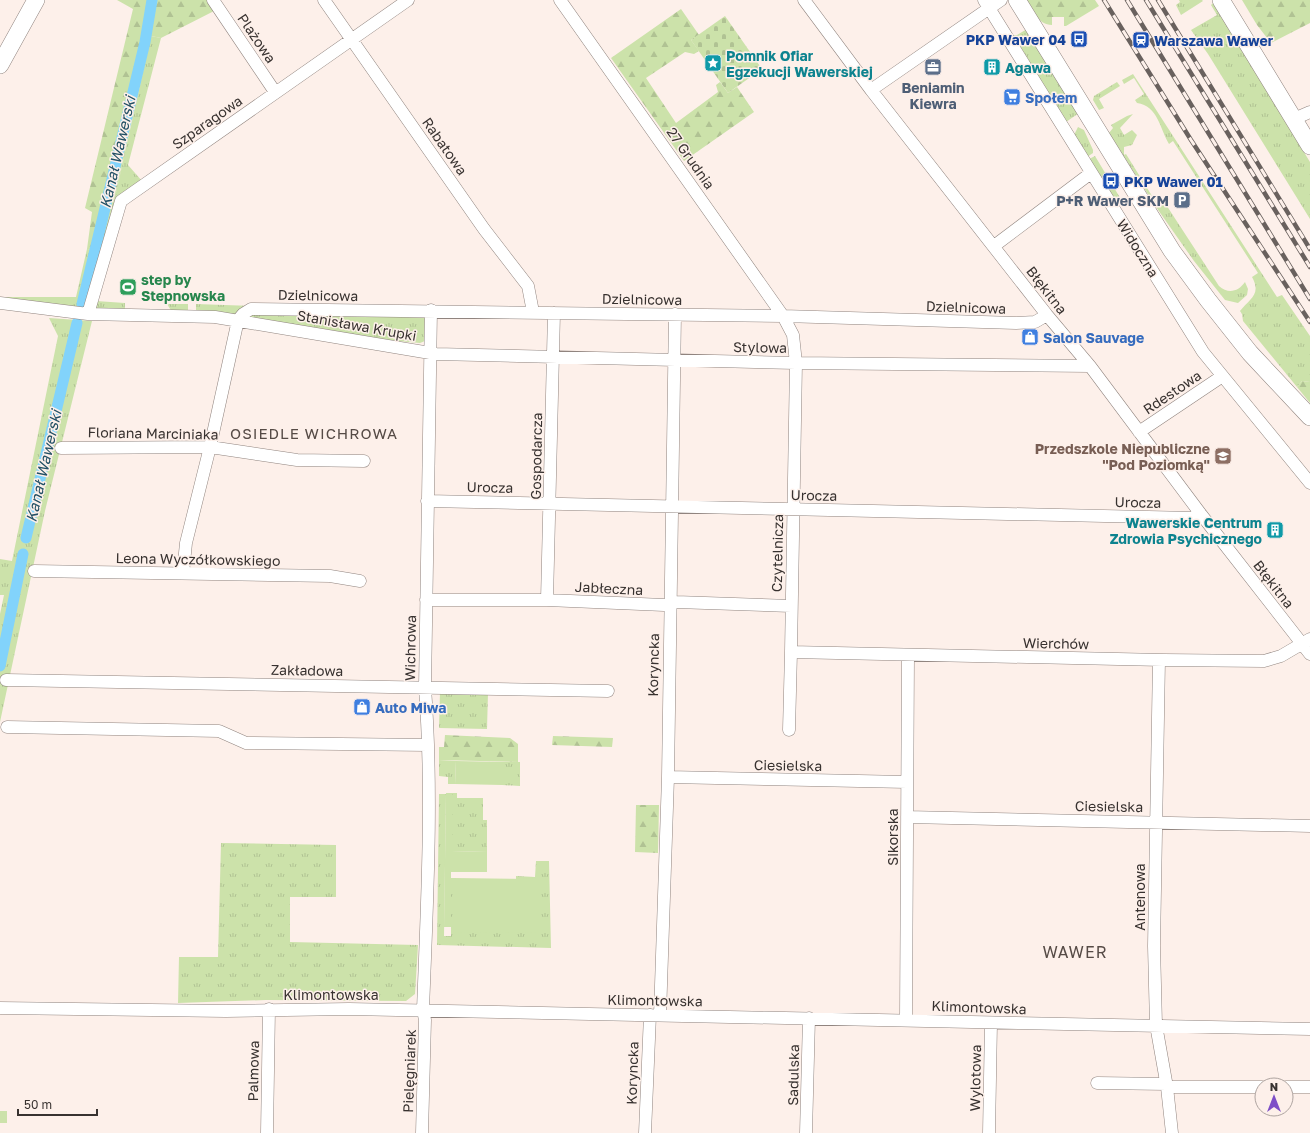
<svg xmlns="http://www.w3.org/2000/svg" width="1310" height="1133" font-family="'Golos Text',sans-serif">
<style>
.grass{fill:url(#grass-tufts)}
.forest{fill:url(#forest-firs)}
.cemetery{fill:url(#cemetery-stones)}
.pitch{fill:#cce2aa}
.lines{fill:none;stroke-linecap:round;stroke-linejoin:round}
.canal{stroke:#82d3fb;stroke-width:11}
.street-casing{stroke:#90847f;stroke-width:13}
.secondary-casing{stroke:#90847f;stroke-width:18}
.street{stroke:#fff;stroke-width:12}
.secondary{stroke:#fff;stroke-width:17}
.rail-casing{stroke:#69615e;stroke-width:4.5}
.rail{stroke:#fdf0ea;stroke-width:3;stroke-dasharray:9;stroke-linecap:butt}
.labels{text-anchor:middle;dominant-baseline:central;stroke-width:3;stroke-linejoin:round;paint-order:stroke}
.street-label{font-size:14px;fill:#383230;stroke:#fdf0ea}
.transit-label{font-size:14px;font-weight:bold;fill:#164399;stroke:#fdf0ea;text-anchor:start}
.culture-label{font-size:14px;font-weight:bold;fill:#0d838f;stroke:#fdf0ea;text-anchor:start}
.service-label{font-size:14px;font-weight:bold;fill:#4e5e75;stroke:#fdf0ea}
.shop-label{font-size:14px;font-weight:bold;fill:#366cbe;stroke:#fdf0ea;text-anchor:start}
.leisure-label{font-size:14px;font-weight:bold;fill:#27864d;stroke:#fdf0ea;text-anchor:start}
.education-label{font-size:14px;font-weight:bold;fill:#785e54;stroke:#fdf0ea;text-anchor:end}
.water-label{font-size:15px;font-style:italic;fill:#225065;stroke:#fdf0ea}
.neighbourhood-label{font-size:15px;letter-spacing:1px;fill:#564b46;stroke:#fdf0ea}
.quarter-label{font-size:16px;letter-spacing:1px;fill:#564b46;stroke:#fdf0ea}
</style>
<defs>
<pattern id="grass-tufts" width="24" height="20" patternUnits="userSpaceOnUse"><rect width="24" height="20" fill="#cce2aa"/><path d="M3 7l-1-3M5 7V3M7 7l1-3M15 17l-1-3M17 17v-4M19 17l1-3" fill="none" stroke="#b0c293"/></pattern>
<pattern id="forest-firs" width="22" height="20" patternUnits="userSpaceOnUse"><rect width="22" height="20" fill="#cce2aa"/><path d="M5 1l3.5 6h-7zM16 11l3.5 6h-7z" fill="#b0c293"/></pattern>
<pattern id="cemetery-stones" width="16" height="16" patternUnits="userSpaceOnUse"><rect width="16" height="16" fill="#cce2aa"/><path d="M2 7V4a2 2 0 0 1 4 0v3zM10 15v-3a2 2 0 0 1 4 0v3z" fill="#b0c293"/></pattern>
</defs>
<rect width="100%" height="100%" fill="#fdf0ea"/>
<path class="grass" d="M1179,0H1202L1203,1L1181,15L1176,5L1180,2Z
M1213,3L1310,162V219L1208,54L1191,30L1217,15L1211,5Z
M1027,29L1079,113L1066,122L1013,35H1017Z
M151,36L161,38L128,165L142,181L125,192L88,302L83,309L0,297H76L87,249L103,251Z
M1133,74L1277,297L1282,295L1310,336V382L1302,381L1297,387L1243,321L1242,314L1240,311C1249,299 1262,295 1252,277L1258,273L1173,141L1169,144C1160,129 1158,106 1137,103L1135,100L1144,94L1134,78L1124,84L1122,80Z
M1117,82L1120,86L1099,99L1104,108L1099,110L1093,100L1094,96Z
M1133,114L1120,128L1124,135L1132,130L1137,135L1132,145L1124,147V155L1126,154L1157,204L1163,200L1219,286C1228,294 1238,292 1245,282L1248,289L1247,295L1238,303L1225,300L1194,261L1156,207L1109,133L1113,128L1111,125L1127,116Z
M1078,127L1084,130L1093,150V153L1087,157L1074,135Z
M1095,156L1122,201L1117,205L1089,159Z
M96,301L125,303V311L98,310L95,306Z
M167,304H188V312H172Z
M196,304L253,306L242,309L234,315L196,312Z
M251,315H375L424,318L427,319L425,341L420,343L387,340L250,318Z
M49,318L92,321L45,511L0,722V614L4,595H0V559L12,561L58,336Z
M440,692L488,693L487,729L439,728Z
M439,760L456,761L455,784H448V777L439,776Z
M502,762H520V786L502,785Z
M452,793H457V798H483V820H487V852L452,851Z
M439,794H446L444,936H451V878H453V932L541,879H516V876L535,877L536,861H549L551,948L437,945Z
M221,843L336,845V897H290V942L418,945L415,994L406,1001L266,1000L178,1003L179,957H218Z
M0,1111H7V1123H0Z"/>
<path class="forest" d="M117,0H210L216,10L161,38L151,36L103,252L87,249L92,212L85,208L133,9Z
M1027,0H1095L1099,6L1066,26H1064V17H1052V25C1038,25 1033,10 1027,0Z
M1242,0H1310V23L1271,43L1257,25Z
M681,9L699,35L691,40L699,51L694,54L685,52L646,78L676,123L718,92L716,85L720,82L728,93L737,87L754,112L684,161L611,58Z
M1302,381L1310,382V403L1297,387Z
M445,735L510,738L518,744V762L439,760V747H444Z
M553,736L613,738L612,747L552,745Z
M636,805H659L658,853L635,852Z"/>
<path class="cemetery" d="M725,16L762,69L728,93L691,40Z"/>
<path class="pitch" d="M456,761L502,762V785L455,784Z
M446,793H452V851L487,852V872H451V927H444Z
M453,878L541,879V933L453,932Z"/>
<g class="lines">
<path class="canal" d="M82,304L145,42L152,0
M26,538L77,323
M0,666L23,554"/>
<defs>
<path id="street" d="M213,0L275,92
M324,0L484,229L528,286L533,312
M560,0L783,316L793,335L796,363L791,652L1163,660L1264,661L1281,656L1310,639
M804,0L871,90L1047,315L1090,366L1200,513L1310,654
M984,0L1203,352L1310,483
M871,90L1001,0
M1294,119L1310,112
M994,246L1091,173
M0,303L88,314L215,317L436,354L796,363L1090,366
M88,314L121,201L408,0
M1139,432L1221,377
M61,448L210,447L297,460L364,461
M427,501L1192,518L1200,513
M34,571L330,576L360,581
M183,573L186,543L210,447L238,320L243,314L251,309L783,316L1016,323L1035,322L1047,315
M426,600H547L664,605L676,602L791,606
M547,600L554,313
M1159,660L1154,946L1156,1025L1167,1087L1172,1133
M6,680L608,691
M7,727L219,731L246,743L428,745
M789,730L791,652
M668,777L907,782
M907,817L1310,826
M0,1008L226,1011L349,1009L1310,1029
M660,1015L668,777L675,314
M906,1020L908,655
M1097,1083L1167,1084
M1167,1087H1262
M1286,1087H1310
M267,1133L269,1009
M422,1133L425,1020L423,1010C427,903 433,795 425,688L431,310
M645,1133L650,1015
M806,1133L809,1018
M989,1133L991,1023"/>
<path id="secondary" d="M1017,0L1172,251L1208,300L1250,353L1310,417
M1221,0L1310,146
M0,65L36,0"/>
</defs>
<use href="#street" class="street-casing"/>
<use href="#secondary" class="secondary-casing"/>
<use href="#street" class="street"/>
<use href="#secondary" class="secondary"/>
<defs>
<path id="rail" d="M1104,0L1191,140L1310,322
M1127,0L1310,299
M1146,0L1310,267
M1158,0L1310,249"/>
</defs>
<use href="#rail" class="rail-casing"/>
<use href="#rail" class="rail"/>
</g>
<defs>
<symbol id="bus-square" viewBox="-11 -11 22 22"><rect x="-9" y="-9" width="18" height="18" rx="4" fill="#1a4fb4" stroke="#fdf0ea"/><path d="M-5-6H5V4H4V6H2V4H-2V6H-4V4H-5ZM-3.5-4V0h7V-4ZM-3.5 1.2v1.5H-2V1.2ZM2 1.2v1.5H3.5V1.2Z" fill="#fff"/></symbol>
<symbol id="station-square" viewBox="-11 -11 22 22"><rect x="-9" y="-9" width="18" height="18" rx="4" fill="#1a4fb4" stroke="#fdf0ea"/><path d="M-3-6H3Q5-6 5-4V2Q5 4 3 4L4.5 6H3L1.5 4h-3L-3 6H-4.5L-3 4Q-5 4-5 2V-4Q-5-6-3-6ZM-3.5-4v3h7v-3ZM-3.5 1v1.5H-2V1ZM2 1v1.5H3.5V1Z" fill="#fff"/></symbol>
<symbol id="sight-square" viewBox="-11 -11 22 22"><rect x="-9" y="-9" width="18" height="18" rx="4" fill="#0f9aa8" stroke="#fdf0ea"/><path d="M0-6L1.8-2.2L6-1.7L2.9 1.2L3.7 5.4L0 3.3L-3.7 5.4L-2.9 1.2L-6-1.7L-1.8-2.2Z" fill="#fff"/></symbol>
<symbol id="office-square" viewBox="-11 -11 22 22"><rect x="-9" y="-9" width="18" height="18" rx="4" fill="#5c6f8a" stroke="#fdf0ea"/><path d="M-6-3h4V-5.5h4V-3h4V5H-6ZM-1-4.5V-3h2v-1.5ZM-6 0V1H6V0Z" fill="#fff"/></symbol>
<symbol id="building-square" viewBox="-11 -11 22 22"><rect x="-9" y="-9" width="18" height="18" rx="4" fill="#0f9aa8" stroke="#fdf0ea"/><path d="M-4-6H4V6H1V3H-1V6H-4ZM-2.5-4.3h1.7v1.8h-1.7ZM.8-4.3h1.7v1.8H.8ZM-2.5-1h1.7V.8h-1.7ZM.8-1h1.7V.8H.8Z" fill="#fff"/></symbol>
<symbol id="supermarket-square" viewBox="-11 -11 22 22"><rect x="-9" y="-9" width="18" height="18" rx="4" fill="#3f7fe0" stroke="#fdf0ea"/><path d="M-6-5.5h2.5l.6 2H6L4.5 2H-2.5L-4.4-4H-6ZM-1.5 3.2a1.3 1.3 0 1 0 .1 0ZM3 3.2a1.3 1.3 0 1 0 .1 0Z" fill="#fff"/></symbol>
<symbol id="parking-square" viewBox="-11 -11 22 22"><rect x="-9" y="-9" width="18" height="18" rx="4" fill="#5c6f8a" stroke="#fdf0ea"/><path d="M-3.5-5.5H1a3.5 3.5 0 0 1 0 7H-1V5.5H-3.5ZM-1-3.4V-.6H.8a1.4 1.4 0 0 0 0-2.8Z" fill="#fff"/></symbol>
<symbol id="stadium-square" viewBox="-11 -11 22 22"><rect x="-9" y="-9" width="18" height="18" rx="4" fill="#2e9e5b" stroke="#fdf0ea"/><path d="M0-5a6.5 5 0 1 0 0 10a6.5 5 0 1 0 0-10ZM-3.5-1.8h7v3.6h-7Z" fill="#fff"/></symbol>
<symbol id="shop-square" viewBox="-11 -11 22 22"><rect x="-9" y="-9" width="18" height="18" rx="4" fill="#3f7fe0" stroke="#fdf0ea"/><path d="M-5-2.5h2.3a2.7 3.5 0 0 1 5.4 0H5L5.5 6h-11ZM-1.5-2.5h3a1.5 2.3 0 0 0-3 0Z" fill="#fff"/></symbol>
<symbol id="school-square" viewBox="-11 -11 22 22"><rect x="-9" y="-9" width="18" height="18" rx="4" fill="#8d6e63" stroke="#fdf0ea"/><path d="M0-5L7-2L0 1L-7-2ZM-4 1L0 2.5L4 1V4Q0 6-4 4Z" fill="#fff"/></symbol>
</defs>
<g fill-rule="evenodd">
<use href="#bus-square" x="1069" y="29" width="20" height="20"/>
<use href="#station-square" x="1131" y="30" width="20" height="20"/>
<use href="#sight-square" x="703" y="53" width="20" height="20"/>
<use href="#office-square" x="923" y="57" width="20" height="20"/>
<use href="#building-square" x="982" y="57" width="20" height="20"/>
<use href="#supermarket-square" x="1002" y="87" width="20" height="20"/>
<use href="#bus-square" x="1101" y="171" width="20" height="20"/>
<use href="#parking-square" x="1172" y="190" width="20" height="20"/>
<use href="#stadium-square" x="118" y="277" width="20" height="20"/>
<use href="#shop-square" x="1020" y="327" width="20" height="20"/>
<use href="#school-square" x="1213" y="446" width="20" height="20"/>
<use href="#building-square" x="1265" y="520" width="20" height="20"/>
<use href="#shop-square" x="352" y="697" width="20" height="20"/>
</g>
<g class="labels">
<g class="street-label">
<text transform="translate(257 38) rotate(56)">Plażowa</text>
<text transform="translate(207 122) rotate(-35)">Szparagowa</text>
<text transform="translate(445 146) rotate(55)">Rabatowa</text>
<text transform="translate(691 158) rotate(55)">27 Grudnia</text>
<text transform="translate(1138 248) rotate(58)">Widoczna</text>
<text transform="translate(1047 290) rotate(52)">Błękitna</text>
<text transform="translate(318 295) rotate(1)">Dzielnicowa</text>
<text transform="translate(642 299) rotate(1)">Dzielnicowa</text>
<text transform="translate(966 307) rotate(2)">Dzielnicowa</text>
<text transform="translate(357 325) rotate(10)">Stanisława Krupki</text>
<text transform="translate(760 347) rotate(1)">Stylowa</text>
<text transform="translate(1172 392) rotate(-34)">Rdestowa</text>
<text transform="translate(153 433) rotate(1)">Floriana Marciniaka</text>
<text transform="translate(536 456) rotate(-89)">Gospodarcza</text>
<text transform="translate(490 487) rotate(1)">Urocza</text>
<text transform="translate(814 495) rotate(1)">Urocza</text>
<text transform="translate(1138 502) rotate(1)">Urocza</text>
<text transform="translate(777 553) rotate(-89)">Czytelnicza</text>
<text transform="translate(198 559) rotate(1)">Leona Wyczółkowskiego</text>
<text transform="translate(1274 584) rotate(52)">Błękitna</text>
<text transform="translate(609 588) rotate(3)">Jabłeczna</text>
<text transform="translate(1056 643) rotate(1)">Wierchów</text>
<text transform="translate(410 648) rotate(-89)">Wichrowa</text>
<text transform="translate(653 665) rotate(-89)">Koryncka</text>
<text transform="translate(307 670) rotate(1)">Zakładowa</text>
<text transform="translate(788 765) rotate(1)">Ciesielska</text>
<text transform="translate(1109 806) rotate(1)">Ciesielska</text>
<text transform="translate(892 837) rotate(-90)">Sikorska</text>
<text transform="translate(1139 897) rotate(-90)">Antenowa</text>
<text x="331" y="994">Klimontowska</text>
<text transform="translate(655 1000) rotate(1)">Klimontowska</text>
<text transform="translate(979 1007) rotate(2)">Klimontowska</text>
<text transform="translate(253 1071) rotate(-89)">Palmowa</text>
<text transform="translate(409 1071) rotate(-88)">Pielęgniarek</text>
<text transform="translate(632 1073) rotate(-88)">Koryncka</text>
<text transform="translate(793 1075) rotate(-89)">Sadulska</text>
<text transform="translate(975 1078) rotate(-89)">Wylotowa</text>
</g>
<g class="transit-label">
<text x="1066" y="39" text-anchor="end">PKP Wawer 04</text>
<text x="1154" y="40">Warszawa Wawer</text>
<text x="1124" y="181">PKP Wawer 01</text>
</g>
<g class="culture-label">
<text x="726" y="55">Pomnik Ofiar<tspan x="726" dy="16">Egzekucji Wawerskiej</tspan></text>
<text x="1005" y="67">Agawa</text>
<text x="1262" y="522" text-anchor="end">Wawerskie Centrum<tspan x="1262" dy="16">Zdrowia Psychicznego</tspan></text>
</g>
<g class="service-label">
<text x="933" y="87">Beniamin<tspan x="933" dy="16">Kiewra</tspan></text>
<text x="1169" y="200" text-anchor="end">P+R Wawer SKM</text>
</g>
<g class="shop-label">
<text x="1025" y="97">Społem</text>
<text x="1043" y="337">Salon Sauvage</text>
<text x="375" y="707">Auto Miwa</text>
</g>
<g class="leisure-label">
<text x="141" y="279">step by<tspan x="141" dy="16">Stepnowska</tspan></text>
</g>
<g class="education-label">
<text x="1210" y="448">Przedszkole Niepubliczne<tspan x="1210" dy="16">"Pod Poziomką"</tspan></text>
</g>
<g class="water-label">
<text transform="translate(117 152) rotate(-77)">Kanał Wawerski</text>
<text transform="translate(43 466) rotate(-77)">Kanał Wawerski</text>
</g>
<g class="neighbourhood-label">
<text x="314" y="433">OSIEDLE WICHROWA</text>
</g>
<g class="quarter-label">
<text x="1075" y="952">WAWER</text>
</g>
</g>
<g transform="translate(1274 1097)"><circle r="19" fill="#fdf0ea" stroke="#aea4a0"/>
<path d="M0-3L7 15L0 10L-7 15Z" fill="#7d4fc7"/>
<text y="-6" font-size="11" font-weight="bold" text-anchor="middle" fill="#383230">N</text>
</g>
<path d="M18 1109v6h79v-6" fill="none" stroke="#383230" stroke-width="2"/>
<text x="24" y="1109" font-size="12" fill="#383230" stroke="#fdf0ea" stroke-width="3" paint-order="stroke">50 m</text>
</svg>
